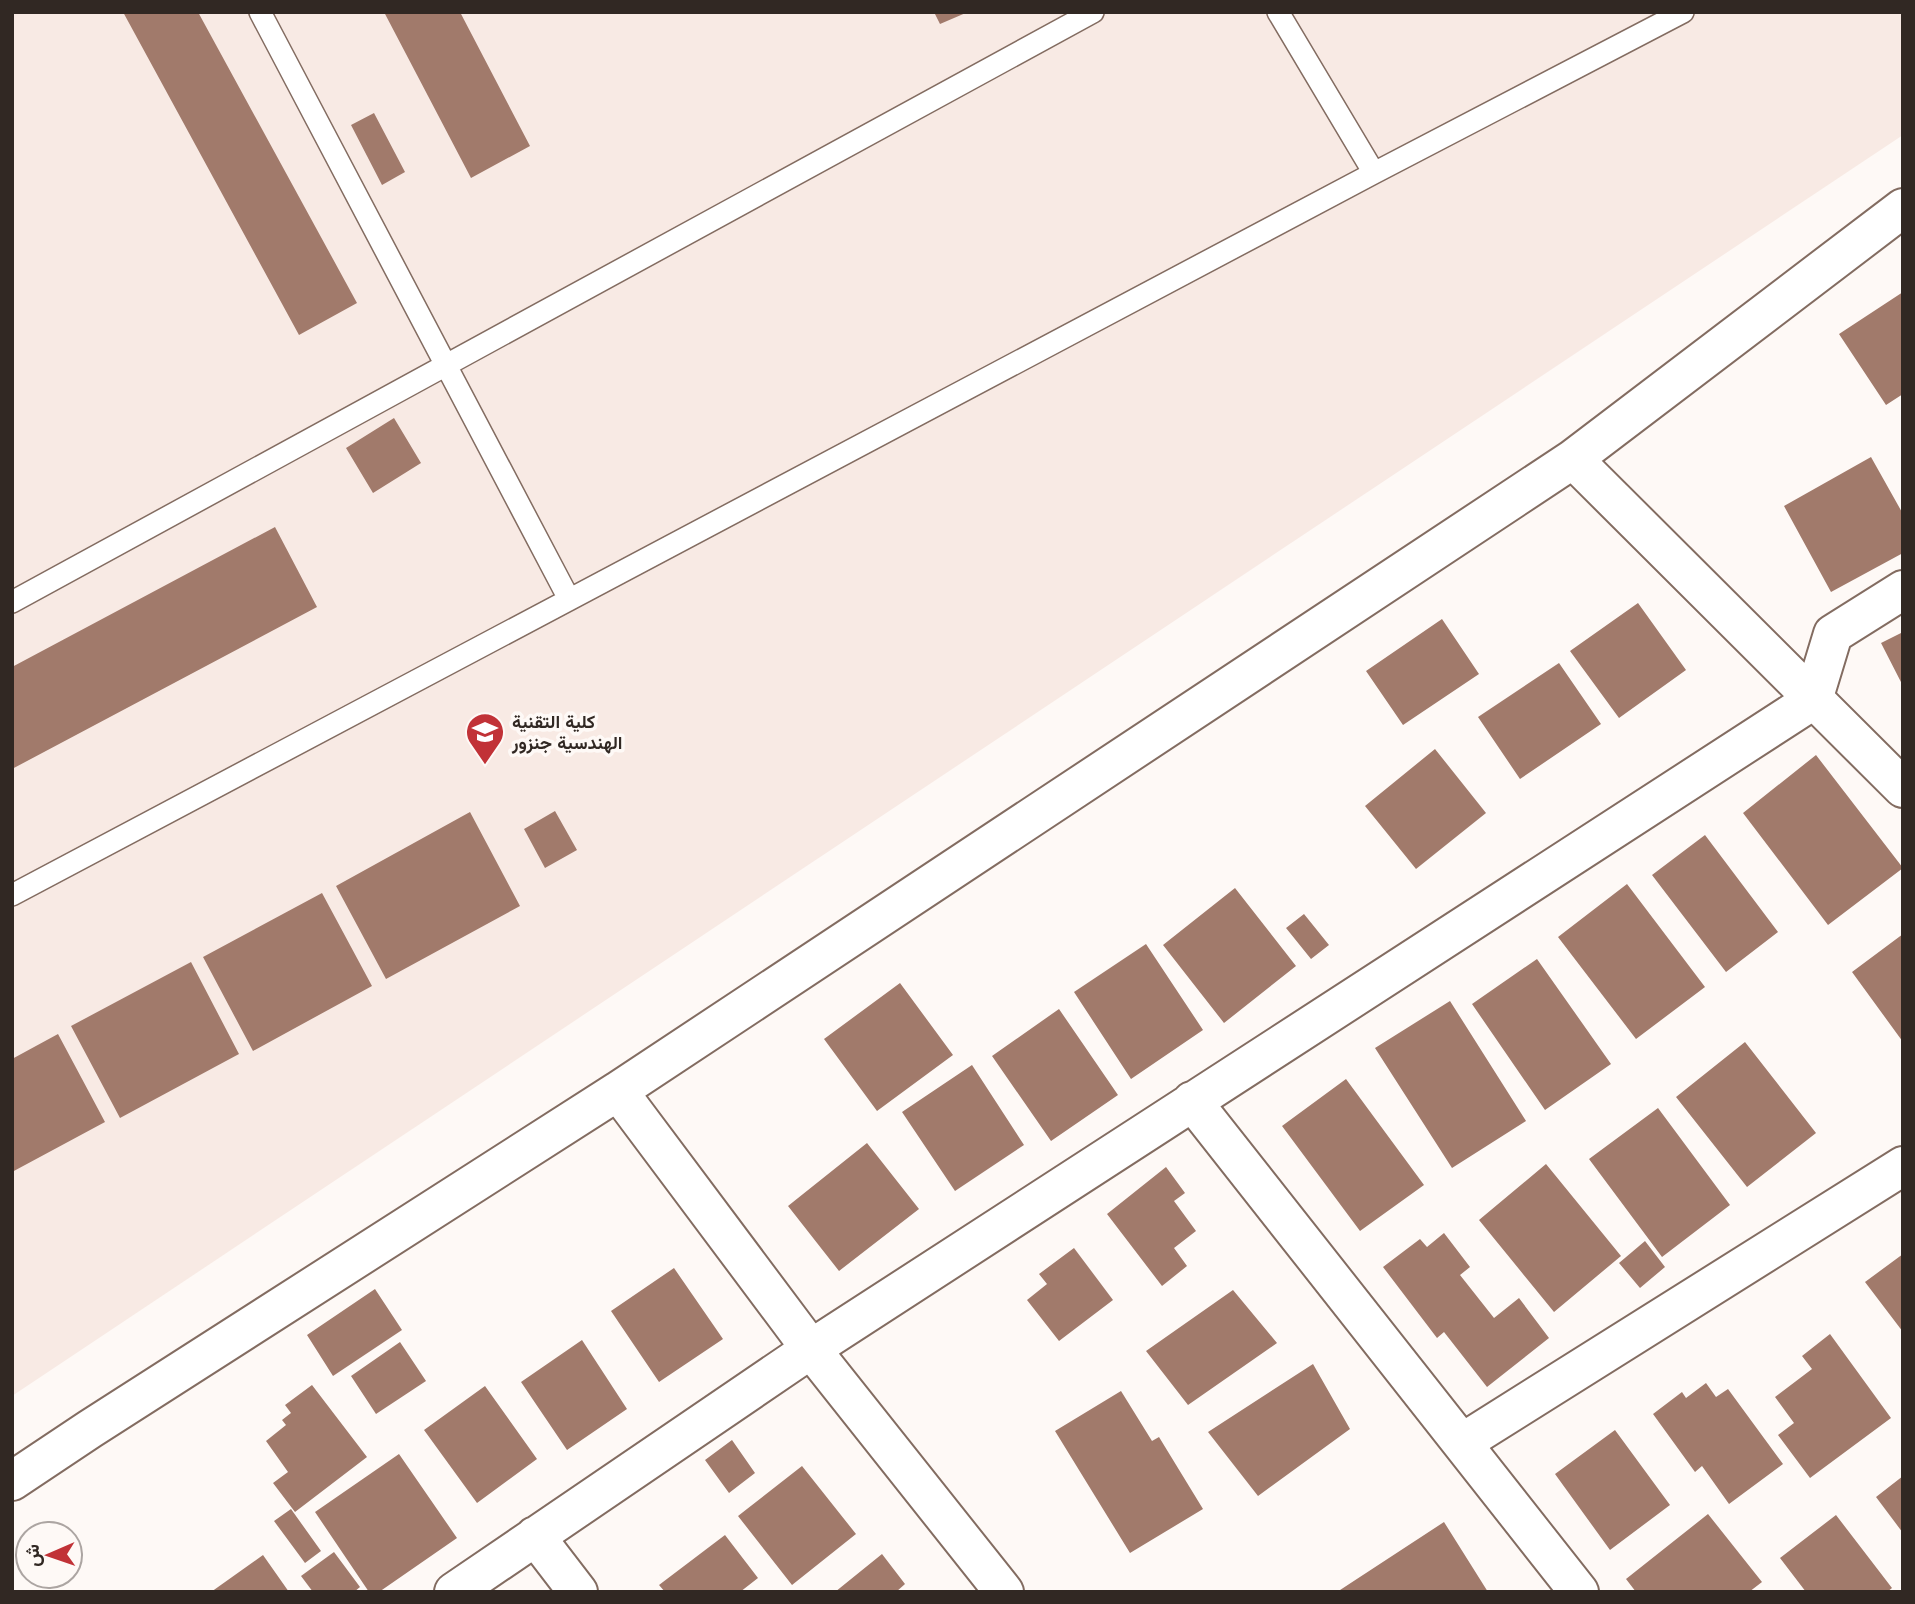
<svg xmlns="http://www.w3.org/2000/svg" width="1915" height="1604" font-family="Montserrat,Vazirmatn,sans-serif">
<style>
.built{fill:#f8eae4}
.building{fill:#a17a6b}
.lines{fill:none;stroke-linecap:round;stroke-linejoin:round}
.service-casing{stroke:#836c61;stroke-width:24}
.minor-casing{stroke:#836c61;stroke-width:42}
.service{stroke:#fff;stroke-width:21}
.minor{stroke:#fff;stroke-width:38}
.labels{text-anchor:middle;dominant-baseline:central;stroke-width:7;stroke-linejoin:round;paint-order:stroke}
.poi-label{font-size:18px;font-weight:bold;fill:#312823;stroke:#fef9f6;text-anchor:start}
</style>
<rect width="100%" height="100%" fill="#fef9f6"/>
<path class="built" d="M12,12H1903V135L12,1396Z"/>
<path class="building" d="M123,12H198L357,303L299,335Z
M384,12H460L530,146L471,178Z
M934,12H968L940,24Z
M374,113L405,172L382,185L351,125Z
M1903,292V394L1886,405L1839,334Z
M394,418L421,463L373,493L346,448Z
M1871,457L1903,514V553L1831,592L1784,506Z
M275,527L317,607L12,769V667Z
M1638,603L1686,670L1619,718L1570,651Z
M1442,619L1479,674L1403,725L1366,671Z
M1903,632V686L1881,643Z
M1559,663L1601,724L1520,779L1478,717Z
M1435,749L1486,813L1416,869L1365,806Z
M1816,755L1903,868L1828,925L1743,813Z
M555,811L577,850L545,868L524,829Z
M470,812L520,906L386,979L336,886Z
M1705,835L1778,932L1726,972L1652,875Z
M1627,884L1705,987L1636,1039L1558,937Z
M1235,888L1296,966L1224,1023L1163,945Z
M322,893L372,986L253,1051L203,957Z
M1304,914L1329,945L1311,959L1286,928Z
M1903,934V1042L1852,972Z
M1146,944L1203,1030L1131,1079L1074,992Z
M1537,959L1611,1064L1545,1110L1472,1004Z
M191,962L239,1054L120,1118L71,1026Z
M900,983L953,1055L877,1111L824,1039Z
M1450,1001L1526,1121L1452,1168L1375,1048Z
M1059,1009L1118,1095L1051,1141L992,1056Z
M58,1034L105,1122L12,1172V1059Z
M1745,1042L1816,1133L1747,1187L1676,1097Z
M972,1065L1024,1145L955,1191L902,1112Z
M1346,1079L1424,1185L1360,1231L1282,1126Z
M1658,1108L1730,1205L1662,1257L1589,1159Z
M867,1143L919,1209L839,1271L788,1206Z
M1546,1164L1621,1256L1554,1312L1479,1220Z
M1166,1167L1185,1193L1174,1201L1196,1231L1174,1248L1187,1266L1162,1286L1107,1214Z
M1444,1233L1470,1267L1460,1275L1494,1318L1519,1298L1549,1338L1487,1387L1444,1332L1437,1338L1383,1267L1420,1239L1427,1247Z
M1645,1241L1665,1267L1640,1288L1619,1263Z
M1074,1248L1113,1300L1059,1341L1027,1300L1047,1284L1039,1274Z
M1903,1254V1332L1865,1282Z
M674,1268L723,1339L659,1382L611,1311Z
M375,1289L402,1330L333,1376L307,1335Z
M1233,1290L1277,1343L1188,1405L1146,1351Z
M1830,1334L1891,1418L1810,1478L1778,1435L1794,1423L1775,1397L1812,1369L1802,1356Z
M582,1340L627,1409L567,1450L521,1382Z
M400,1342L426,1381L376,1414L351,1376Z
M1313,1364L1350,1429L1258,1496L1208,1432Z
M1706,1383L1716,1397L1728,1389L1783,1464L1729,1504L1702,1466L1695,1472L1653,1414L1682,1392L1686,1398Z
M312,1385L367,1457L295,1512L273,1483L288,1472L266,1441L286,1425L282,1420L291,1413L285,1405Z
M485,1386L537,1459L477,1503L424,1430Z
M1121,1391L1152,1441L1159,1437L1203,1509L1130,1553L1055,1431Z
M1615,1430L1670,1505L1610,1550L1555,1474Z
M732,1440L755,1473L729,1493L705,1460Z
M399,1454L457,1538L379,1592H369L315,1512Z
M802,1466L856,1534L792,1585L738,1516Z
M1903,1476V1533L1876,1497Z
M291,1509L321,1551L305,1563L274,1521Z
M1708,1514L1762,1582L1749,1592H1636L1626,1579Z
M1836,1515L1892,1588L1887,1592H1806L1780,1558Z
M1444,1522L1488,1592H1337Z
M725,1535L758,1578L740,1592H665L659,1585Z
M334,1552L360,1587L354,1592H313L301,1576Z
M882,1554L905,1584L896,1592H835Z
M263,1555L289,1592H211Z"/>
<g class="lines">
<defs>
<path id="service" d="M260,12L569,599
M1278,12L1374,173
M12,602L1093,12
M12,895L1374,173L1683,12"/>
<path id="minor" d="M1573,459L1903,788
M1192,1101L1579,1592
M1462,1443L1903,1166
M12,1481L90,1429L618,1091
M535,1536L578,1592
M454,1592L811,1349L1813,700L1833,634L1903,590
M1004,1592L811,1349L618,1091L1573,459L1903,208"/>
</defs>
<use href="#service" class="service-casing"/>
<use href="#minor" class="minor-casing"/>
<use href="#service" class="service"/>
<use href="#minor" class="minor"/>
</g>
<defs>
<symbol id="university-pin" viewBox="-11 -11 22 30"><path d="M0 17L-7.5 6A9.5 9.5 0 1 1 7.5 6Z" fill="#c13237" stroke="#fef9f6"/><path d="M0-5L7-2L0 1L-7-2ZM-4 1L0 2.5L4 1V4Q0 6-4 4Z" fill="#fff"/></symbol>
</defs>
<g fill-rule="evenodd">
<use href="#university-pin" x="463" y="710" width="44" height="60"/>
</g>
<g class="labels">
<g class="poi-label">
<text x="512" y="722">كلية التقنية<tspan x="512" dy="21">الهندسية جنزور</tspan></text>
</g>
</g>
<rect width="1915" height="1604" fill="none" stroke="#312823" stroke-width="28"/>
<g transform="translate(49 1555) rotate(268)"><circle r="33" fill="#fef9f6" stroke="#aca5a2" stroke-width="2"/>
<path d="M0-5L12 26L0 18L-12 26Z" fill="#c13237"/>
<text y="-10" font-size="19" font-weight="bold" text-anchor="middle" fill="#312823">ش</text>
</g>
</svg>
